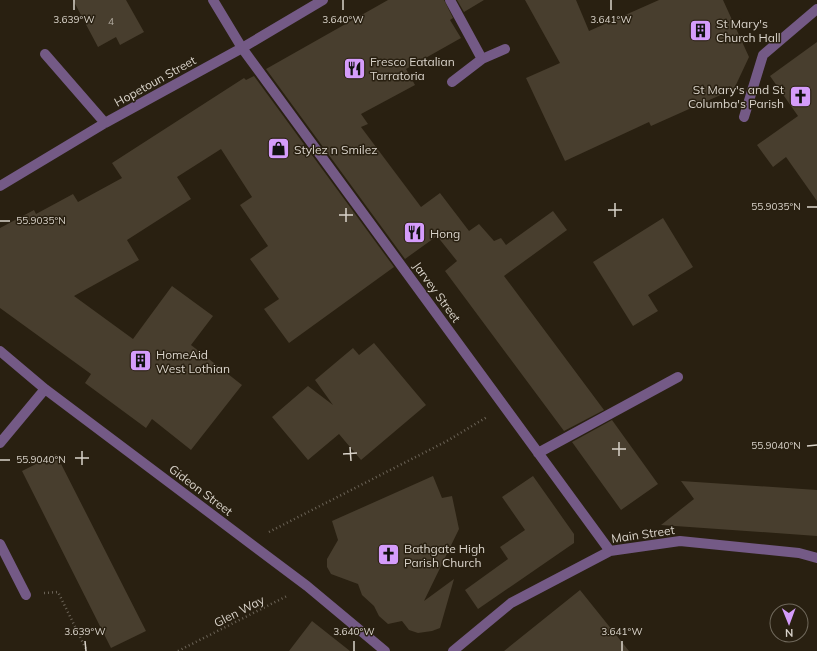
<svg xmlns="http://www.w3.org/2000/svg" width="817" height="651" font-family="Mulish,sans-serif">
<style>
.building{fill:#483e2e}
.lines{fill:none;stroke-linecap:round;stroke-linejoin:round}
.path{stroke:#6c6458;stroke-width:2.5;stroke-dasharray:1 3;stroke-linecap:butt}
.minor{stroke:#745a86;stroke-width:10}
.ticks{fill:none;stroke:#d9d3ca;stroke-width:1.5}
.labels{text-anchor:middle;dominant-baseline:central;stroke-width:3;stroke-linejoin:round;paint-order:stroke}
.number-label{font-size:10px;fill:#b5aea3}
.poi-label{font-size:12px;fill:#d9d3ca;stroke:#292011;text-anchor:start}
.street-label{font-size:12px;fill:#d9d3ca;stroke:#292011}
.ticks-label{font-size:10px;text-anchor:middle;fill:#d9d3ca;stroke:#292011;stroke-width:3;stroke-linejoin:round;paint-order:stroke}
</style>
<rect width="100%" height="100%" fill="#292011"/>
<path class="building" d="M73,0H126L144,32L120,45L116,37L98,47Z
M388,0H444L453,18L450,20L461,38L406,69L415,85L361,114L368,124L361,127L421,207L440,193L469,231L479,224L494,241L501,238L506,245L553,211L567,230L504,276L604,410L564,431L445,271L457,261L437,236L405,259L266,69Z
M457,0H484L464,12Z
M525,0H576L589,31L659,0H723L749,57L734,89L651,126L649,122L565,161L526,78L560,63Z
M817,42V201L786,157L773,167L757,145L798,116L770,76Z
M254,76L394,267L289,343L264,309L279,299L250,259L268,246L240,205L252,197L221,149L177,177L191,199L127,240L139,260L74,296L133,339L172,286L213,316L191,345L242,385L191,450L152,419L146,428L85,383L91,374L0,308V228L34,210L36,214L73,194L78,202L122,178L112,163L244,78L246,80Z
M663,218L693,267L648,295L658,311L633,326L593,262Z
M374,343L426,405L361,460L339,434L308,460L272,417L308,386L333,405L315,380L353,348L359,355Z
M612,420L658,484L621,510L572,442Z
M56,454L146,631L111,648L22,471Z
M433,476L442,498L452,496L459,529L424,601L454,579L440,628L432,631L418,633L409,630L402,621L388,624L379,616L374,606L362,595L358,584L331,574L327,567V559L338,540L332,521Z
M533,476L574,534V543L478,609L465,590L508,559L500,547L525,530L502,497Z
M681,481L817,490V536L661,525L694,499Z
M580,590L629,651H504Z
M312,621L350,651H289Z"/>
<g class="lines">
<path class="path" d="M269,532L447,441L487,417
M44,593L58,592L87,651
M178,651L287,596"/>
<path class="minor" d="M213,0L242,48L610,551
M450,0L482,59L505,49
M45,54L105,123
M452,82L482,59
M744,117L763,55L817,9
M0,186L105,123L242,48L323,0
M0,351L45,389L307,586L385,651
M0,443L45,389
M538,453L678,377
M0,544L26,595
M453,651L511,603L610,551L680,541L799,553L817,558"/>
</g>
<path class="ticks" d="M74,0V10M343,0V10M611,0V10M615,203V217M807,207H817M346,208V222M608,210H622M339,215H353M0,221H10M619,442V456M807,446L817,445M350,447L351,461M612,449H626M82,451V465M343,454L357,453M75,458H89M0,460H10M85,641L86,651M354,641V651M622,641V651"/>
<defs>
<symbol id="building-square" viewBox="-11 -11 22 22"><rect x="-9" y="-9" width="18" height="18" rx="4" fill="#d59cfb" stroke="#292011"/><path d="M-4-6H4V6H1V3H-1V6H-4ZM-2.5-4.3h1.7v1.8h-1.7ZM.8-4.3h1.7v1.8H.8ZM-2.5-1h1.7V.8h-1.7ZM.8-1h1.7V.8H.8Z" fill="#111"/></symbol>
<symbol id="restaurant-square" viewBox="-11 -11 22 22"><rect x="-9" y="-9" width="18" height="18" rx="4" fill="#d59cfb" stroke="#292011"/><path d="M-5-6h1v4h1v-4h1v4h1v-4h1v5L-1.5 .5V6h-2V.5L-5-1ZM5-6V6H3V1.5H1.5Q1.5-4 5-6Z" fill="#111"/></symbol>
<symbol id="church-square" viewBox="-11 -11 22 22"><rect x="-9" y="-9" width="18" height="18" rx="4" fill="#d59cfb" stroke="#292011"/><path d="M-1.2-6h2.4v3.5h3.3v2.4h-3.3V6h-2.4V-.1h-3.3v-2.4h3.3Z" fill="#111"/></symbol>
<symbol id="shop-square" viewBox="-11 -11 22 22"><rect x="-9" y="-9" width="18" height="18" rx="4" fill="#d59cfb" stroke="#292011"/><path d="M-5-2.5h2.3a2.7 3.5 0 0 1 5.4 0H5L5.5 6h-11ZM-1.5-2.5h3a1.5 2.3 0 0 0-3 0Z" fill="#111"/></symbol>
</defs>
<g fill-rule="evenodd">
<use href="#building-square" x="688" y="18" width="25" height="25"/>
<use href="#restaurant-square" x="342" y="56" width="25" height="25"/>
<use href="#church-square" x="788" y="84" width="25" height="25"/>
<use href="#shop-square" x="266" y="136" width="25" height="25"/>
<use href="#restaurant-square" x="402" y="220" width="25" height="25"/>
<use href="#building-square" x="128" y="348" width="25" height="25"/>
<use href="#church-square" x="376" y="542" width="25" height="25"/>
</g>
<g class="labels">
<g class="number-label">
<text x="111" y="21">4</text>
</g>
<g class="poi-label">
<text x="716" y="23">St Mary's<tspan x="716" dy="14">Church Hall</tspan></text>
<text x="370" y="61">Fresco Eatalian<tspan x="370" dy="14">Tarratoria</tspan></text>
<text x="784" y="89" text-anchor="end">St Mary's and St<tspan x="784" dy="14">Columba's Parish</tspan></text>
<text x="294" y="149">Stylez n Smilez</text>
<text x="430" y="233">Hong</text>
<text x="156" y="354">HomeAid<tspan x="156" dy="14">West Lothian</tspan></text>
<text x="404" y="548">Bathgate High<tspan x="404" dy="14">Parish Church</tspan></text>
</g>
<g class="street-label">
<text transform="translate(155 81) rotate(-29)">Hopetoun Street</text>
<text transform="translate(437 292) rotate(54)">Jarvey Street</text>
<text transform="translate(201 490) rotate(37)">Gideon Street</text>
<text transform="translate(643 534) rotate(-8)">Main Street</text>
<text transform="translate(239 611) rotate(-27)">Glen Way</text>
</g>
</g>
<g class="ticks-label">
<text x="74" y="23">3.639°W</text>
<text x="343" y="23">3.640°W</text>
<text x="611" y="23">3.641°W</text>
<text x="776" y="210">55.9035°N</text>
<text x="41" y="224">55.9035°N</text>
<text x="776" y="449">55.9040°N</text>
<text x="41" y="463">55.9040°N</text>
<text x="85" y="635">3.639°W</text>
<text x="354" y="635">3.640°W</text>
<text x="622" y="635">3.641°W</text>
</g>
<g transform="translate(789 623) rotate(179)"><circle r="19" fill="#292011" stroke="#6f685b"/>
<path d="M0-3L7 15L0 10L-7 15Z" fill="#d59cfb"/>
<text y="-6" font-size="11" font-weight="bold" text-anchor="middle" fill="#d9d3ca">N</text>
</g>
</svg>
